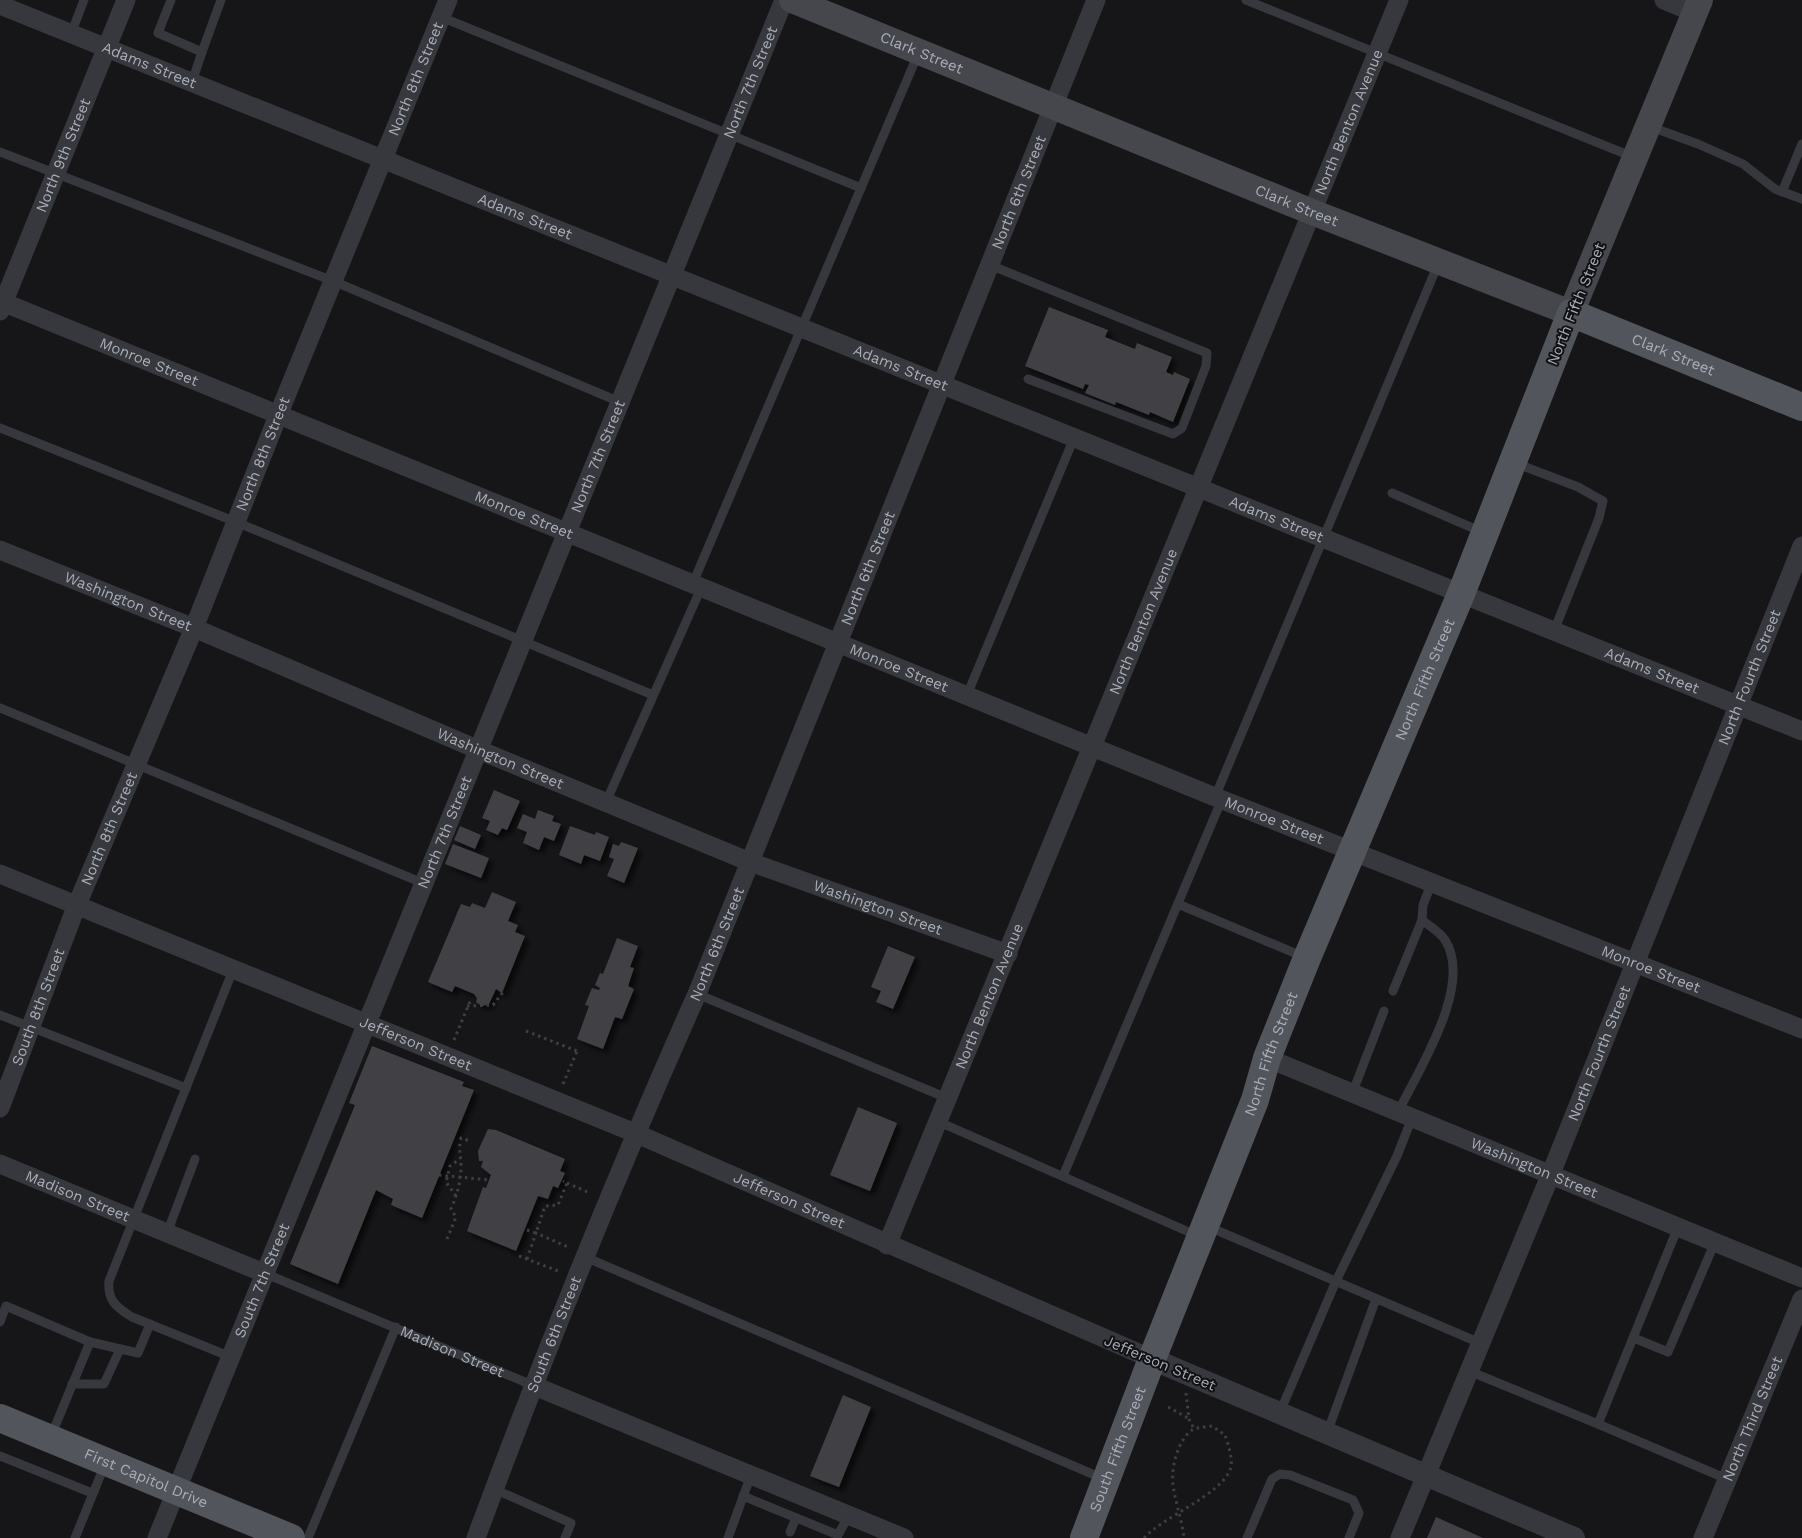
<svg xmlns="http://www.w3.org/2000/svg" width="1802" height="1538" font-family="'Work Sans',sans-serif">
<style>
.building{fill:#404145;filter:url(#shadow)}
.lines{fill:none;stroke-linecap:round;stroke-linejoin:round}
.path{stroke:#3d3f44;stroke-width:3;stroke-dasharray:2.5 4;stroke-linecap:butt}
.service{stroke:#37383d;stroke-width:9}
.minor{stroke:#37383d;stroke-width:19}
.tertiary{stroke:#37383d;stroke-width:22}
.secondary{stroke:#45474d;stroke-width:26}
.primary{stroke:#53555c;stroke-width:28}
.path-bridge{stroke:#3d3f44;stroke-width:3;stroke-dasharray:2.5 4;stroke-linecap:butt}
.labels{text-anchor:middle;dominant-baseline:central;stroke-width:4;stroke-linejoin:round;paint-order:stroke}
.street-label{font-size:15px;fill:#a8adb8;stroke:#111113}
</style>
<defs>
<filter id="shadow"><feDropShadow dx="4.5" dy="4.5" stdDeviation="2.5" flood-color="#0009"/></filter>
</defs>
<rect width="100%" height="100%" fill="#161618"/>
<path class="building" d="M1049,307L1108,330L1105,337L1135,349L1137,343L1172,357L1166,372L1173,375L1174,372L1190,379L1173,422L1150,412L1149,415L1116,402L1115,405L1085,393L1089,385L1085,384L1083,389L1025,366Z
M494,790L520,801L507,830L502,828L498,835L486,830L490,821L482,818Z
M538,810L554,816L552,821L561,824L554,841L544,837L539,850L523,843L527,832L517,828L523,814L535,819Z
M460,826L481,835L475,849L454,840Z
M570,826L595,835L596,832L609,837L600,861L584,855L581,864L559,855Z
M621,842L638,848L624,883L607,876L614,859L609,857L613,844L619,846Z
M453,844L489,858L481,878L445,864Z
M492,892L516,902L508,921L518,925L515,932L525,936L502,993L496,989L489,1004L482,1006L476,1002L477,998L474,994L455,986L452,992L428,982L461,904L470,907L472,903L485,908Z
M617,938L638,946L630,967L634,968L628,986L634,989L622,1019L615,1017L603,1049L577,1039L589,1006L585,1005L592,988L599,990L600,988L595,985L600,973L603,974Z
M888,946L915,957L893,1009L876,1002L881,991L871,987Z
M372,1046L464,1082L462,1086L474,1090L422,1218L391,1205L393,1199L376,1190L338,1284L290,1264L355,1105L349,1103Z
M858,1107L897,1123L870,1191L830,1175Z
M488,1129L496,1130L565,1159L560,1171L565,1173L558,1188L553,1186L548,1199L538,1196L516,1251L467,1231L483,1187L486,1188L491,1175L481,1167L483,1161H479L478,1151Z
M843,1395L871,1407L839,1487L810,1476Z
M1436,1517L1483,1538H1427Z"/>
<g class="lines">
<path class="path" d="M467,1006L493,1005L503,992
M526,1031L577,1051
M454,1040L471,999
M563,1084L577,1051
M567,1183L590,1193
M456,1196L446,1182L450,1166L460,1159
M527,1230L536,1233L545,1206L558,1205L567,1183L563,1181
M447,1239L456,1217L451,1209C457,1195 461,1182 461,1166C461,1156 458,1149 461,1138L470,1141
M519,1256L558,1271
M527,1259L536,1233L568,1247
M1186,1393L1189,1419L1194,1429
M1168,1407L1188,1418
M1144,1538C1163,1517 1220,1495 1230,1470C1234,1460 1228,1445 1225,1435L1212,1426C1205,1427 1198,1427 1192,1430C1178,1440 1171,1467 1173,1484C1175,1502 1182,1520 1184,1538"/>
<g class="service">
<path d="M171,0L158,33L202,52L221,0"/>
<path d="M1246,0L1633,157"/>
<path d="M441,17L861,188"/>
<path d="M71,34L84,0"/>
<path d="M192,82L202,52"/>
<path d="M1651,127L1698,144L1743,164L1775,189L1802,199"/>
<path d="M0,152L333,281L620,402"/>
<path d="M1782,192L1802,144"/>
<path d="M990,265L1207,353L1206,366L1182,428L1173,434L1028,379"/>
<path d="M0,428L236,522L653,695"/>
<path d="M1515,463L1578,487L1603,501L1599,518L1554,631"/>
<path d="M1392,493L1482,532"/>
<path d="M693,583L918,54"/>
<path d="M967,695L1074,438"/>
<path d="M0,708L425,884"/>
<path d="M1215,797C1290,619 1363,441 1438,264"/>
<path d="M606,802L702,586"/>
<path d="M1178,904L1304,957"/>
<path d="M1393,991L1422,920"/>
<path d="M697,994L947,1098"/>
<path d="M0,1015L186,1088"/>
<path d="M1352,1094L1384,1011"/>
<path d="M1398,1112C1418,1071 1474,985 1445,940C1440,932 1429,926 1422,920L1423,905L1432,882"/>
<path d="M937,1121L1198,1236"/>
<path d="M1063,1176L1222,799"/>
<path d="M1209,1227L1480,1343"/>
<path d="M167,1233L195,1159"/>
<path d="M585,1257L1104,1479"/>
<path id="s1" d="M264,1273L532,1385"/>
<path d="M0,1322L6,1306L90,1342L51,1436"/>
<path d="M1634,1338L1668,1352L1715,1242"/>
<path d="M90,1342L138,1353L150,1324"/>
<path d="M231,1357L132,1317C117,1308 107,1300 109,1281L233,970"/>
<path d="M1469,1371L1598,1424L1678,1227"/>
<path d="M72,1384H104L120,1349"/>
<path d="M1280,1412L1336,1281L1397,1156L1412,1118"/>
<path d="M1598,1424L1727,1479"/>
<path d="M1327,1433L1376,1299"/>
<path d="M0,1456L92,1493"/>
<path d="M494,1489L571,1523L565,1538"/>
<path d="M743,1496L838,1535L849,1515"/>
<path d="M790,1532L796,1518"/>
<path d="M75,1538L105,1464"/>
<path d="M308,1538L396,1327"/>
<path d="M728,1538L751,1475"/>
<path d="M1247,1538L1272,1479L1280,1474L1290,1475L1353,1500L1359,1513L1349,1538"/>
</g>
<g class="minor">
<path d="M1664,0L1695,13"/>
<path id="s2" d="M0,5L1802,731"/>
<path id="s3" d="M0,301L1215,797L1802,1029"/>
<path id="s4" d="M0,311L126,0"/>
<path id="s5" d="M0,550L194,628L479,750L750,862L1008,954"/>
<path id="s6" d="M0,874L635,1133L1152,1359"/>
<path id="s7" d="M1267,1058L1802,1278"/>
<path id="s8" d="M0,1108L76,907L194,628L279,413L448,0"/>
<path id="s9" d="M0,1164L264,1273"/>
<path id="s10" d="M887,1245L1399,0"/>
<path d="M532,1385L904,1538"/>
<path id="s11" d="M157,1538L784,0"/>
<path id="s12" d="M476,1538C544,1354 617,1173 697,994L1096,0"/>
<path id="s13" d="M1400,1538L1550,1176L1802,546"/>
<path id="s14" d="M1703,1538L1802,1299"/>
</g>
<path class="tertiary" d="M1152,1359L1574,1538"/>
<path class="secondary" id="s15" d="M792,0L1312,212L1571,313L1700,0"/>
<g class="primary">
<path id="s16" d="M0,1418L291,1538"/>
<path id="s17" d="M1084,1538L1152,1359L1255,1100L1267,1058L1307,958L1461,594L1571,313L1802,407"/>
</g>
<path class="path-bridge" d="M439,1175L489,1180"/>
</g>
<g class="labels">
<g class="street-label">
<text stroke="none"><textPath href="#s15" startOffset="140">Clark Street</textPath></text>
<text stroke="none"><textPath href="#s2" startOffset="161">Adams Street</textPath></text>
<text stroke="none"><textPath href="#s8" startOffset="1110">North 8th Street</textPath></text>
<text stroke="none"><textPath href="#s11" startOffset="1572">North 7th Street</textPath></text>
<text stroke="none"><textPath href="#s10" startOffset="1214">North Benton Avenue</textPath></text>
<text stroke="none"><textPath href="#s4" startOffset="168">North 9th Street</textPath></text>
<text stroke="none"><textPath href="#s12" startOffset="1451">North 6th Street</textPath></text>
<text stroke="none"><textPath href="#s15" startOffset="545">Clark Street</textPath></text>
<text stroke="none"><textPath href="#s2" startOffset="566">Adams Street</textPath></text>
<text transform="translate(1576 304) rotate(-68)">North Fifth Street</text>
<text stroke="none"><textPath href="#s17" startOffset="1429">Clark Street</textPath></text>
<text stroke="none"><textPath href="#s3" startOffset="161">Monroe Street</textPath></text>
<text stroke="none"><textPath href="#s2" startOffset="971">Adams Street</textPath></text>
<text stroke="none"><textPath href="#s8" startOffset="705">North 8th Street</textPath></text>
<text stroke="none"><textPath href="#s11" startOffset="1168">North 7th Street</textPath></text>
<text stroke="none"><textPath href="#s3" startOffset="566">Monroe Street</textPath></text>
<text stroke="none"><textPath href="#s2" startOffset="1376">Adams Street</textPath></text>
<text stroke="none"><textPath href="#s12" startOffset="1046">North 6th Street</textPath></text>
<text stroke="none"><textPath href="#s5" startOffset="138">Washington Street</textPath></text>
<text stroke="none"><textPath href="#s10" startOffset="674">North Benton Avenue</textPath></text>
<text stroke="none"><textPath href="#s3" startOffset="971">Monroe Street</textPath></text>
<text stroke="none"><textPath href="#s2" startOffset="1781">Adams Street</textPath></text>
<text stroke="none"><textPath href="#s13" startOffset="929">North Fourth Street</textPath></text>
<text stroke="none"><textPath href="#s17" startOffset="924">North Fifth Street</textPath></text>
<text stroke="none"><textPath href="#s5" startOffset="542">Washington Street</textPath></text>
<text stroke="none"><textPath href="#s3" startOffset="1376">Monroe Street</textPath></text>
<text stroke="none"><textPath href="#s8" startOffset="300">North 8th Street</textPath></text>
<text stroke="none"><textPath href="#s11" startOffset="762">North 7th Street</textPath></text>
<text stroke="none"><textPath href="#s5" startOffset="948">Washington Street</textPath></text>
<text stroke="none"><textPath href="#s12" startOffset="641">North 6th Street</textPath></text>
<text stroke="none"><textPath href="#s3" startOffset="1781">Monroe Street</textPath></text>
<text stroke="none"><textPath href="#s10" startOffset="269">North Benton Avenue</textPath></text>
<text stroke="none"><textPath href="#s8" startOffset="108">South 8th Street</textPath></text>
<text stroke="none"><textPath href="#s6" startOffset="449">Jefferson Street</textPath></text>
<text stroke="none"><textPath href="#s17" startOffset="519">North Fifth Street</textPath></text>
<text stroke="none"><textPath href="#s13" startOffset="524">North Fourth Street</textPath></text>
<text stroke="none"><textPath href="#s7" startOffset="289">Washington Street</textPath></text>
<text stroke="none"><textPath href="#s9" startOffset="84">Madison Street</textPath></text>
<text stroke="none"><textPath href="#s6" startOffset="854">Jefferson Street</textPath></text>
<text stroke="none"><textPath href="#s11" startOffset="278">South 7th Street</textPath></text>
<text stroke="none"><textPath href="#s12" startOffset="218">South 6th Street</textPath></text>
<text stroke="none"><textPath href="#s1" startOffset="204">Madison Street</textPath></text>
<text transform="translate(1160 1363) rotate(23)">Jefferson Street</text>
<text stroke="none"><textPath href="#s14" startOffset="129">North Third Street</textPath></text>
<text stroke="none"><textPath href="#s17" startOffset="95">South Fifth Street</textPath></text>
<text stroke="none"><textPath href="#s16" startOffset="158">First Capitol Drive</textPath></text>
</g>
</g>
</svg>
